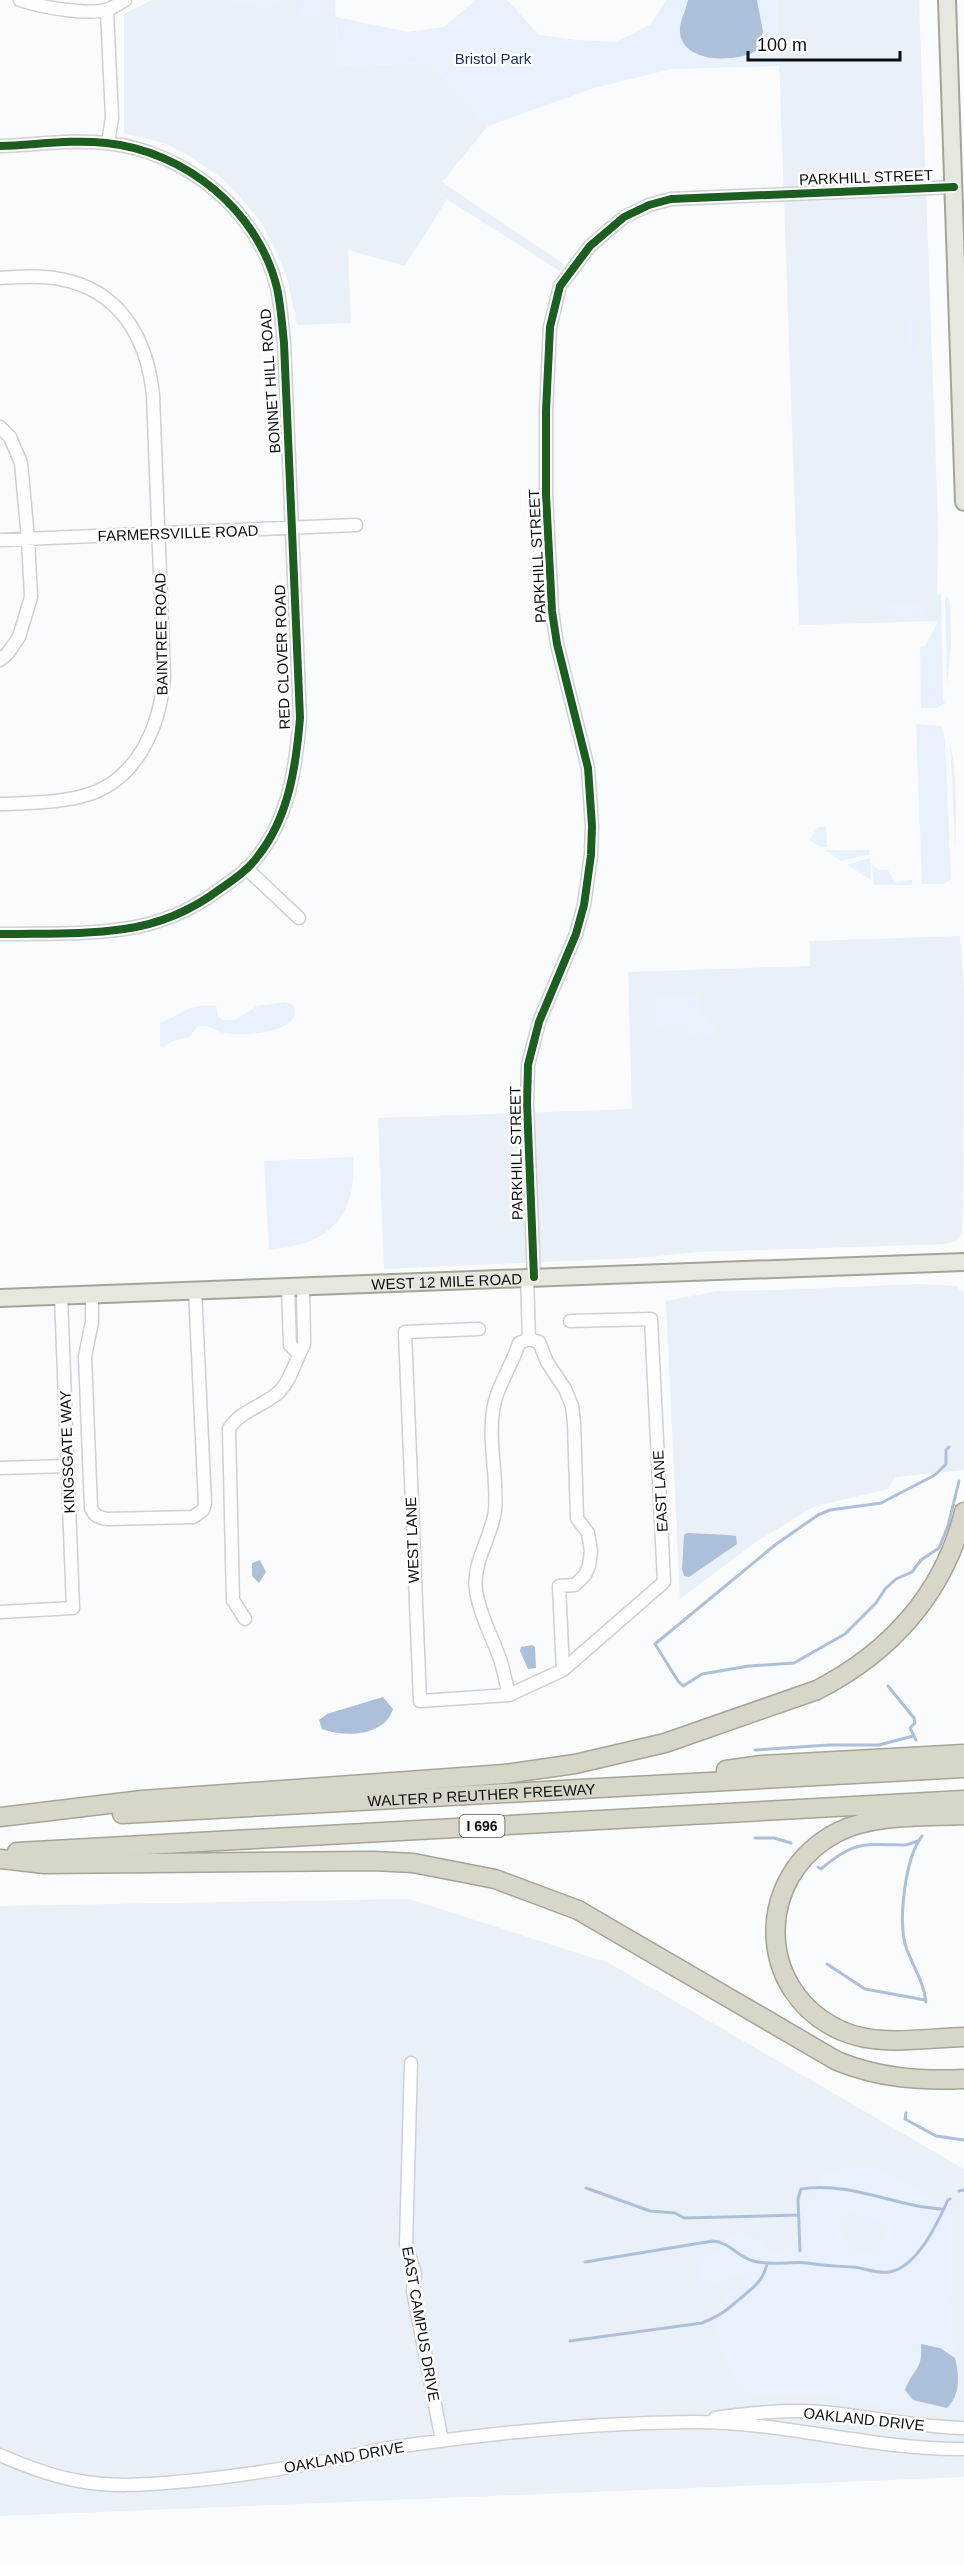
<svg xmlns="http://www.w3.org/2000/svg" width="964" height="2566" font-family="Helvetica,sans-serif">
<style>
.built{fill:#eaf0f8}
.green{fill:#e8f1fd;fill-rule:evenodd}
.water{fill:#adc0d9}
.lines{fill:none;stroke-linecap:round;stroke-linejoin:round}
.stream{stroke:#adc0d9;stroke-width:3}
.minor-casing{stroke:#ced0d3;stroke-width:15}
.major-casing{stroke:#a5a597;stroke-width:20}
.highway-casing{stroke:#a5a597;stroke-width:21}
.minor{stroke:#fefeff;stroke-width:12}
.major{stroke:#e6e7de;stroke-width:16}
.highway{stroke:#d7d6c8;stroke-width:18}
.cycleway-casing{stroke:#fff;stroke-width:11}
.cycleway{stroke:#1b5e20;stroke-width:8}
.labels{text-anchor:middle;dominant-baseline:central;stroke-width:5;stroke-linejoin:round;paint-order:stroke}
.shield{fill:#fff;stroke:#555658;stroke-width:1.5}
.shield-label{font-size:14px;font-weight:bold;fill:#0c0e11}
.park-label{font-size:15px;fill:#173665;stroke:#fff}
.street-label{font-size:15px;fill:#0c0e11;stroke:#fff}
</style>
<rect width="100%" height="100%" fill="#f9fbfd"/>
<path class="built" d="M152,0H335L338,66L431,63L488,126L442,182L565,265L560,271L447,199L405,266L348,250L351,323L297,325L287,277L276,250L261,222L238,195L224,180L188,155L166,144L124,133V14Z
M777,0H919L938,520L937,621L799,625Z
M960,936L964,987L963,1210L962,1233L956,1241L947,1244L697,1252L636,1258L384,1269L378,1118L632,1109L628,972L810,966V941Z
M918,1284L956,1286L964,1293V1470L895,1477L888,1489L813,1507L756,1542L680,1599L666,1301L718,1291L781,1290Z
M409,1899L609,1963L964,2169V2477L0,2516V1906Z"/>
<path class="green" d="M226,0H281L265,8Z
M300,0H333L334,14L301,15Z
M476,0H507L539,35L577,40L617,42L651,24L666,0H777L779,66L671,69L594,88L488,126L431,63L338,66L336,17L408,32L444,27Z
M909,316H915L917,362L915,365L911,363Z
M936,594L941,595L943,699L945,703L937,708H921L920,647L925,646L937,623Z
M945,596L949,599L950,605L951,646L947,685Z
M926,602V611L922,615H893L884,608L883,604Z
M916,724L941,726L945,739L951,879L944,884H922Z
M950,741C957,777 957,812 955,847Z
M818,827H826L827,847H821L809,840Z
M825,850H869V854L841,861Z
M870,858L871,880L847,865L869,858Z
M872,864L879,870H888L895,882L912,880V885H874Z
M699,994V1015H706V1024H714V1036L706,1037L697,1043V1034H687L686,1024L656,1026L655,995Z
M285,1002L293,1005C306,1033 241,1037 225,1033C213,1031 213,1025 198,1026L189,1037L170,1042L165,1047L160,1046V1023C184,1014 187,1003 216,1006L218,1015L222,1020H235L257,1006Z
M353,1157C358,1216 327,1247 269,1249L264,1161Z
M860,2166L876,2167L911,2185L940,2197L951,2214L950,2303L955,2358L940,2348L922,2360L918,2371L909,2379L934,2406L947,2408L903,2410L826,2395L754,2396L742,2389L727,2367L716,2327L715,2313L725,2297L748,2282L742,2276L725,2279L709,2287L699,2284L698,2262L725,2247L730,2235L743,2233L759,2237C766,2251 772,2253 787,2251L795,2239L809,2201L823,2175L844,2168ZM851,2213L882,2222L887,2227L886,2237L871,2253L853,2252L841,2232L840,2220Z"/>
<path class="water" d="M688,0H757L763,32L756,51C735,63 677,64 680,27C681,19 686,9 688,0Z
M687,1533L729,1535L736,1536L737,1544L689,1577L684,1576L682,1569L684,1535Z
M260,1560L266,1572L259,1583L252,1576V1563Z
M532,1645L535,1647L536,1668L528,1669L520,1651L521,1647Z
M383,1697L393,1709C385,1736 345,1738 322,1729L319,1720L327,1714Z
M921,2344L940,2348L955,2358C959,2375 961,2394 947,2408L913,2400L905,2390C913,2368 923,2371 921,2344Z"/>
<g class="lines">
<path class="stream" d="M949,1447L946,1450V1464L935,1475L881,1503L830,1510L818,1515L775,1545L655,1644L678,1681L683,1686L702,1674L749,1666L794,1663L845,1634L876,1603L885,1589L896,1579L912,1572L921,1560L939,1548L948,1526L959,1481
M888,1686L914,1718L915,1723L910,1728L916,1740
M755,1750L829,1745H879L913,1736
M922,1836C905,1858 897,1924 907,1950C914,1968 924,1983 926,2002
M755,1838H774L791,1843
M818,1867L821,1869C854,1841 863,1844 904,1845C909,1845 913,1842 918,1841
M827,1964L865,1989L925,2000
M906,2113L905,2119L936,2136L964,2140
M586,2188L650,2211L675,2213L684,2218L798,2215
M959,2191L964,2190
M800,2251L798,2199L801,2189C851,2181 895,2207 944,2209
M585,2262L713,2241C729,2242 738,2257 753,2261C773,2266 789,2261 808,2263C823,2266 838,2266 853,2267C866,2268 876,2274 889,2272C917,2268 938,2222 948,2200L950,2199
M570,2341L702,2323C722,2315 727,2310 742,2297C755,2286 763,2281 767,2264"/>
<defs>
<path id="minor" d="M20,0C41,7 88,16 109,9C114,7 120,3 125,0
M107,10L112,118L108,143
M0,146C35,145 71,139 106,143C185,151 258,210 277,288C281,306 282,325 284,343L300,718C296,766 289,817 258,856C248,870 233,880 220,889C191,911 160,924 124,929C83,935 41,933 0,934
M0,278C19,277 41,275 60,279C120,290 147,338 153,395L164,677C160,727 137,782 83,796C57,803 27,803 0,804
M0,427L10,437L21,463L28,539L31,597L19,637L8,653L0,660
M0,540L356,525
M246,868L299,918
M527,1277L529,1339
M534,1277L527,1104L528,1065L539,1022L576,934L584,905L591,855L592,826L588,768L557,644L552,611L546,495V411L550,327L560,286L590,246L624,217L649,205L671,199L954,187
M288,1286L290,1345L298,1353
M92,1294V1322L85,1356L91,1508C94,1516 98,1517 107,1519L193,1517L203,1510L205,1504L195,1289
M479,1329L405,1332L420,1701L509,1695L563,1670L664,1582L651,1319L570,1321
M529,1339L539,1342L547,1362L565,1389L572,1406L574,1422L577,1518L588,1533L591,1551L589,1566L585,1575L575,1585L559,1586L563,1670
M0,1468L67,1466
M0,1612L73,1608L61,1296
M245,1619L233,1600L229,1429C239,1411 264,1406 279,1392C292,1379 295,1360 304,1345L303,1285
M509,1695C506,1683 504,1671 500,1659C492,1636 480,1616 476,1591C472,1562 491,1539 495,1511C498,1478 488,1444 493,1411C496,1387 512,1366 519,1343L529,1339
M411,2063L406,2244L415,2274L413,2291L442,2441
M715,2418C749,2413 786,2409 821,2412C869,2416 916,2427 964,2428
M0,2455C25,2466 51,2476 79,2481C111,2487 144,2485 176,2482C230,2478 283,2469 336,2459C354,2456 371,2451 389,2448C489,2433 591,2423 691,2422C783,2421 872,2450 964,2449"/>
<g id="major">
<path d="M947,0L964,502"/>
<path id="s1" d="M0,1298C321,1286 643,1273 964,1262"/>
</g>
<g id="highway">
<path d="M726,1770L762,1765L964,1754"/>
<path id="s2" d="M122,1814L964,1768"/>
<path d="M964,1815C926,1817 872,1814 838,1832C754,1875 754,1992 842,2031C878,2047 925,2038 964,2037"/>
<path d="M0,1817L142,1800L505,1774L575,1764L665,1743L817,1690C891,1652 944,1593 964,1512"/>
<path d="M17,1852L964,1800"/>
<path d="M0,1859L45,1864L373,1861L413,1863L495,1879L578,1910L837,2061C879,2078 919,2081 964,2079"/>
</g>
</defs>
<use href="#minor" class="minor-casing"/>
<use href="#major" class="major-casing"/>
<use href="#highway" class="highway-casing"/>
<use href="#minor" class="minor"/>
<use href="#major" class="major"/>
<use href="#highway" class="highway"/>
<defs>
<path id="cycleway" d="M0,146C35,145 71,139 106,143C185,151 258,210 277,288C281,306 282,325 284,343L300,718C296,766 289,817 258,856C248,870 233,880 220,889C191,911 160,924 124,929C83,935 41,933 0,934
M534,1277L527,1104L528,1065L539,1022L576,934L584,905L591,855L592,826L588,768L557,644L552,611L546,495V411L550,327L560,286L590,246L624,217L649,205L671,199L954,187"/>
</defs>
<use href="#cycleway" class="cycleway-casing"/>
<use href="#cycleway" class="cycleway"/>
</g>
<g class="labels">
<rect class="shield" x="459.5" y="1815" width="45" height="22" rx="4.5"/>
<g class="shield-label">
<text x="482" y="1826">I 696</text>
</g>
<g class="park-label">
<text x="493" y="58">Bristol Park</text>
</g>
<g class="street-label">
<text transform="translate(866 177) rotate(-2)">PARKHILL STREET</text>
<text transform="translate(270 381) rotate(-94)">BONNET HILL ROAD</text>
<text transform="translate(178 533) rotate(-2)">FARMERSVILLE ROAD</text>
<text transform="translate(537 556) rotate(-93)">PARKHILL STREET</text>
<text transform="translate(161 634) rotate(-91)">BAINTREE ROAD</text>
<text transform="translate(282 657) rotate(-92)">RED CLOVER ROAD</text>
<text transform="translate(516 1153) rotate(-91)">PARKHILL STREET</text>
<text stroke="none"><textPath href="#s1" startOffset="447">WEST 12 MILE ROAD</textPath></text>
<text transform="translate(67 1452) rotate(-92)">KINGSGATE WAY</text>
<text transform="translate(660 1491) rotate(-93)">EAST LANE</text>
<text transform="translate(412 1540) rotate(-92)">WEST LANE</text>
<text stroke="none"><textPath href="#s2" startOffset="360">WALTER P REUTHER FREEWAY</textPath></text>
<text transform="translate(421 2324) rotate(80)">EAST CAMPUS DRIVE</text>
<text transform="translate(864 2419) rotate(6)">OAKLAND DRIVE</text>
<text transform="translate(344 2457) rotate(-10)">OAKLAND DRIVE</text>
</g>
</g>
<path d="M748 51v9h152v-9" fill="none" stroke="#0c0e11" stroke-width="3"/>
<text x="757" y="51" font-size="18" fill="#0c0e11" stroke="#ffffff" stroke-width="4.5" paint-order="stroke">100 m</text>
</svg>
